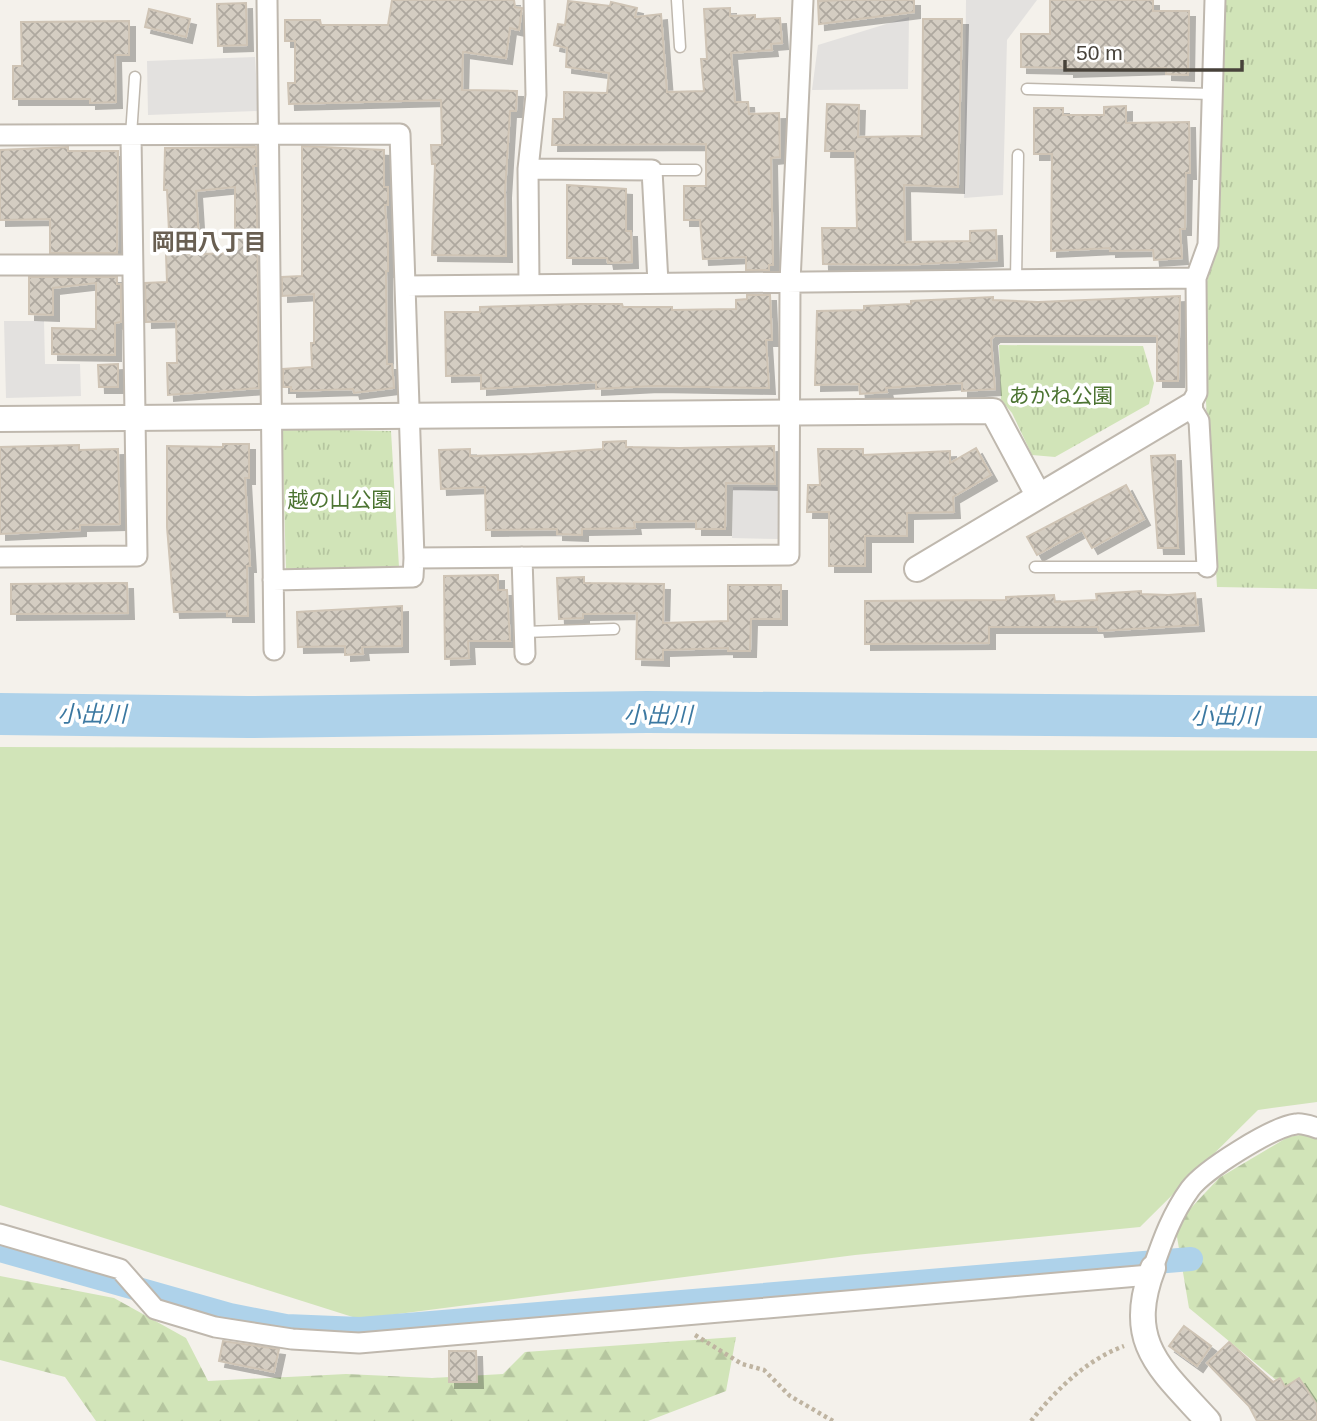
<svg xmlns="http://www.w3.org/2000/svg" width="1317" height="1421" font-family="Helvetica,'Noto Sans JP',sans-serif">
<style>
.green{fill:#d1e4b8}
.forest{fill:url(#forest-firs)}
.park{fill:url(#park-tufts)}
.parking{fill:#e3e1df}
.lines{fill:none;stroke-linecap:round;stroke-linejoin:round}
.canal{stroke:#aed2ea;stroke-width:24}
.river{stroke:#aed2ea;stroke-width:42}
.building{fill:url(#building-cross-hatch);stroke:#cfc4b5;stroke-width:2;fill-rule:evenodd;filter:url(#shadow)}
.service-casing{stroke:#bfb8ae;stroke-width:13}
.minor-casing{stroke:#bfb8ae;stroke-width:23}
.tertiary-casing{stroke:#bfb8ae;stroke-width:28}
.path{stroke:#bfb4a1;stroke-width:4.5;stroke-dasharray:3.5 3.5;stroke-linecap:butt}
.service{stroke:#fff;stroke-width:10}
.minor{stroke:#fff;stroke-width:19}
.tertiary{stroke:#fff;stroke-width:24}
.labels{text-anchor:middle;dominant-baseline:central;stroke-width:7;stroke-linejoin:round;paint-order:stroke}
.park-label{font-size:21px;fill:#4c7432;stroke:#fff}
.neighbourhood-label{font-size:23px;font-weight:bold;fill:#695f52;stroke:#fff}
.water-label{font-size:23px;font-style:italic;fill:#3b78a1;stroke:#fff}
</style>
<defs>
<pattern id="forest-firs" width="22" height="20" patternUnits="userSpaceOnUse" patternTransform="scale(1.75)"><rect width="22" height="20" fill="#d1e4b8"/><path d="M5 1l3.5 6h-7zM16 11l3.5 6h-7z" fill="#b5c59f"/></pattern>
<pattern id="park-tufts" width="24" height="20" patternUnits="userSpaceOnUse" patternTransform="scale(1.75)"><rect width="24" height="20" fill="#d1e4b8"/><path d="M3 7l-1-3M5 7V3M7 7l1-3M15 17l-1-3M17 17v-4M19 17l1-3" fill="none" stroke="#b5c59f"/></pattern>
<pattern id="building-cross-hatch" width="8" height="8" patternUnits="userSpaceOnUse" patternTransform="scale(1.75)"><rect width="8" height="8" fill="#d4cdc2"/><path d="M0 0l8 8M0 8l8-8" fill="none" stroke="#aea89f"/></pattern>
<filter id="shadow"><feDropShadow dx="6" dy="6" stdDeviation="0" flood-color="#0004"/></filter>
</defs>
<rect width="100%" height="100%" fill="#f4f1eb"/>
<path class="green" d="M0,747L1317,751V1102L1258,1110L1140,1227L855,1255L359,1319L0,1205Z"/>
<path class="forest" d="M1317,1132V1414L1189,1308L1175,1225L1219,1178L1288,1137Z
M0,1276L114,1298L186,1338L208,1381L346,1374L432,1378L503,1374L525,1352L736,1337L726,1391L648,1421H96L65,1377L0,1360Z"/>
<path class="park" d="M1226,0H1317V589L1217,587L1206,402L1207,281L1218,249Z
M999,345L1143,346L1154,383L1149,404L1055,457L1032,455L1012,413L1001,400Z
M282,429L391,431L399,567L286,570Z"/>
<path class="parking" d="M966,0H1037L1007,40L1003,195L964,198Z
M909,17L908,89L812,90L818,45Z
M255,57L258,111L148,115L147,61Z
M4,321H44L45,364H80L81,396L6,398Z
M733,487H781L780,539L732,538Z"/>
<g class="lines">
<path class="canal" d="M0,1250L230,1315L286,1326L360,1329L1191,1259"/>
<path class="river" d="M0,714L248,717L647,712L1317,717"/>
</g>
<path class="building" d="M392,0H514L515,7L522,8L519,30L510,28L506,58L463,52L462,90L517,91L516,111H510L505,192L506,256L432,255L435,164H432L431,145H442L441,100L289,104L288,83H295V41H285V20H320L321,25H388Z
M846,0H914V12L819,24L818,1Z
M1050,0H1153V11H1189L1188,75L1166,74V68L1068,71V68L1021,67V34H1050Z
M568,1L610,6L611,2L637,8L635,17L661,14L667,92L704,91L701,59H707L704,9L730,8V16L755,15V19L780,18L782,43L771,44L772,50L731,53L735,102H748L749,114L779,113L780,157L771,158L773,265H769V270H746V257L703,259L700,220H684V186H706V144L552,145L553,119H564V92L607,93L609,73L566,67L567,48L554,45L558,24L565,25Z
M246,3L247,45L218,46L217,4Z
M149,9L190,19L186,37L145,27Z
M923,19H962L958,187L904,185L905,242L970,241V231L996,230L997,260L902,265L823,264L822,228H857L855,151H825L827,104L859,105L858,137L922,136Z
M129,21V55H115L116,102L90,103V99H13V66H22L21,22Z
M1126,106V123L1189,122L1190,173H1186L1185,229H1180L1182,258L1154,260L1153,250L1110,251V248L1051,251L1052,154H1034V108H1063V115H1104V107Z
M302,146L384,150V187H388V205H385L388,245V271H386L387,364H392L394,388L354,393L353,389L291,391V387H283V369L312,367L311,343H314V294L282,296V277L302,276Z
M68,147V151H118L117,253H50V219L0,220V150Z
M256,147L257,166H253L257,200L259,388L168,395L167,363H177L176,321L146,322L145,283L167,282L166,254L170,253L167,190H164L165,148ZM235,187V253L200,254L196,191Z
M567,185L626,189V231H631L632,262L608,263L607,258H567Z
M29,277H117V284H121V322L115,323V355L52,354V328L96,329V283L53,288V315L29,314Z
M747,295H770L772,340H766L769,388L653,386L596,389V382L481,389V375L446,376L445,312H480V307L579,304H622L623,307H672V310L736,309V300L747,299Z
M1180,296L1178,381H1157V336H994L991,339L995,389L962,391V383L886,388L887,392L860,394L859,384L815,385L817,311L864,310V306L911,304V301L993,297V300L1038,302Z
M118,364V387H99L98,365Z
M626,441V447L679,448L774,446L775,484L726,483L725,529H696V521L634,522L635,528L582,529V535L557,534V529L486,530L485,487L441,489L439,450L470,449V456L532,454L603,449V442Z
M223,444H249V478H245L250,566H247L248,616H227V611L174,612L167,527V446L223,447Z
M79,445V450L118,449L120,524L80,525V530L0,534V447Z
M976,448L991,475L953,497L954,512L907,513V536H865V566H829V512H807L808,485H820L818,449H863V455L950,451V463Z
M1175,455L1178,548H1158L1151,456Z
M1126,485L1144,519L1092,548L1082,530L1037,555L1027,537Z
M498,575V590H507L510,641H468L469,658L445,659L444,576Z
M584,577V583L664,584L663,623L728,621V585H781V619H751L750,651H728V648L663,650V660L636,659L637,613L583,614V618L559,619L557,578Z
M127,583L128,613L11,614V584Z
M1141,591V594L1168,595L1195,593L1198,625L1099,631L1098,627H989V643L865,644V601L1006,600V597L1054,595L1055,602L1097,600L1096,594Z
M402,606V646L362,647L363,654L345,655V646L298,647L297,612Z
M1184,1326L1211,1346L1197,1366L1169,1346Z
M223,1341L279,1349L274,1372L219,1361Z
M1229,1342L1273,1382L1280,1378L1285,1387L1299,1378L1317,1405V1421H1257L1249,1406L1207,1363Z
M449,1351H476L477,1382H449Z"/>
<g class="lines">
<defs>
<path id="service" d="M677,0L680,47
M1027,89L1212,94
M131,135L135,77
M652,170H696
M1016,280L1018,155
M1035,567H1207
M524,632L614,629"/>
<path id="minor" d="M267,0L274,650
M0,135L400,134L414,558
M528,169L652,170L658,283
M0,265H132
M529,284L528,169L536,95L534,0
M405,286L1196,278
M0,557L137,556L131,135
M522,557L525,654
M1207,567L1199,421L1190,406L1197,393L1196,278L1208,245L1215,0
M273,580L413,577L414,558L789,555L790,282L803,0
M0,1234L120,1269L155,1309L215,1327L292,1339L359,1343L1150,1275
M1153,1268C1163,1239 1172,1214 1190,1189C1204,1170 1272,1127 1296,1124C1302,1123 1311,1126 1317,1128"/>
<path id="tertiary" d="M0,419L993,411L1038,495
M917,569L1190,406
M1153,1268C1124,1343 1161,1369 1208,1421"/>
</defs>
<use href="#service" class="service-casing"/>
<use href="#minor" class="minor-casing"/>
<use href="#tertiary" class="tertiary-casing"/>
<path class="path" d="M695,1335L742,1364L764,1370L790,1396L833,1421
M1031,1421C1056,1390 1086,1360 1124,1346"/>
<use href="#service" class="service"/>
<use href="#minor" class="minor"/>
<use href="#tertiary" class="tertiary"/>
</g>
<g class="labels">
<g class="park-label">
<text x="1061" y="395">あかね公園</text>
<text x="340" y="499">越の山公園</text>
</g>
<g class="neighbourhood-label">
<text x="209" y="242">岡田八丁目</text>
</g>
<g class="water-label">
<text x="92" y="714">小出川</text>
<text x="658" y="715">小出川</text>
<text x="1225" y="716">小出川</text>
</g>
</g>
<path d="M1065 60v10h177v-10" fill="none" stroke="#47423a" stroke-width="3.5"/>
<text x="1076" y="60" font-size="21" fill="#47423a" stroke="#ffffff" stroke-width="5" paint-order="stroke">50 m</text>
</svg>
